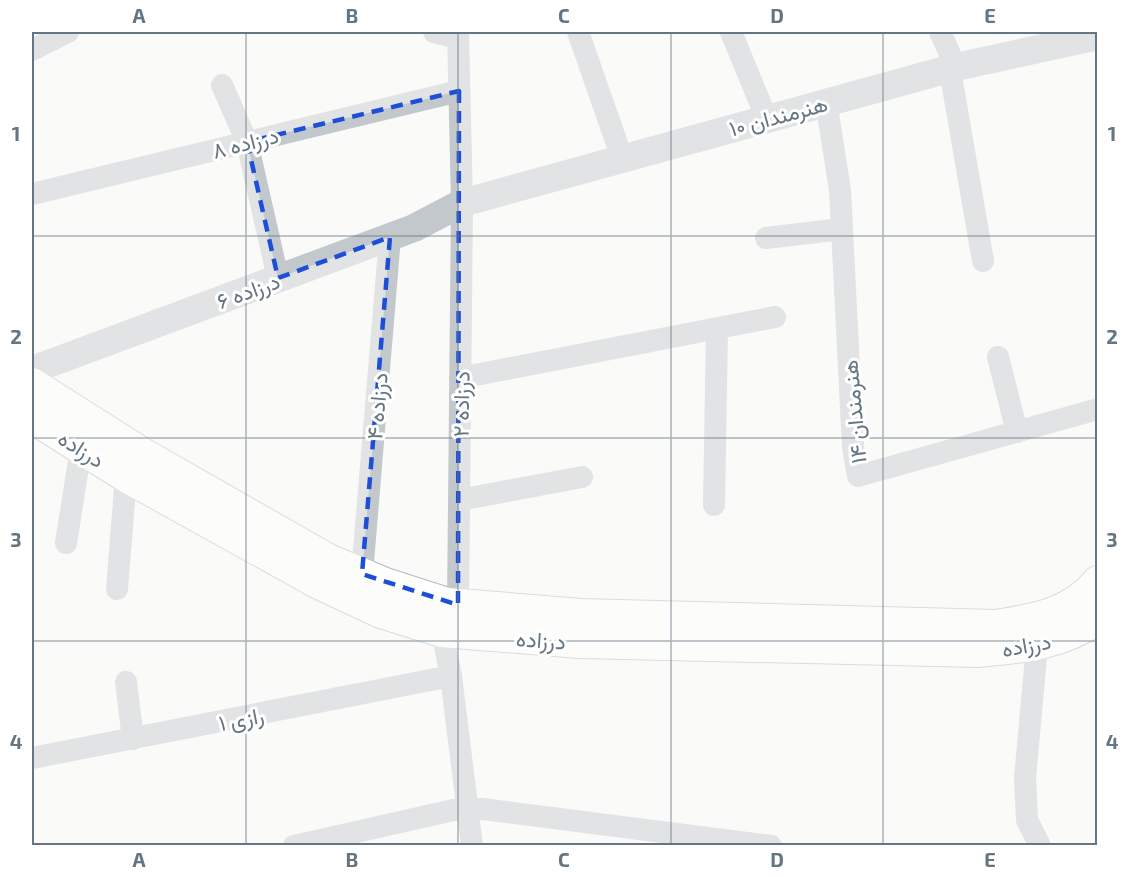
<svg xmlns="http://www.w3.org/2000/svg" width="1129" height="877" font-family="'Exo 2',Vazirmatn,sans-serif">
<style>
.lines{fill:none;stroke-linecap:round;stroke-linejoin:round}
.secondary-casing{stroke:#b3babf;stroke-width:34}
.minor{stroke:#c3c8cc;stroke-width:22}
.tertiary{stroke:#c3c8cc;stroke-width:28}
.secondary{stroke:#fff;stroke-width:32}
.marked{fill:none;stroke:#1d4ed8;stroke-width:4.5;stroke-dasharray:12 8;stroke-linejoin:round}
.grid{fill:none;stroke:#657683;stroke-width:1.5;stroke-opacity:0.55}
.labels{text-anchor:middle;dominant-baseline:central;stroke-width:6;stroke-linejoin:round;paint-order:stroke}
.street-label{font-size:22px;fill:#657683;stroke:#fff}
.neatline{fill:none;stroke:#657683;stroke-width:2}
.grid-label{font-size:20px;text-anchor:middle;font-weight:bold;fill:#657683}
</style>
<rect width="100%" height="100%" fill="#fafaf8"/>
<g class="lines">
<defs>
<path id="secondary" d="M32,384L144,455L328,560L385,584L447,604L581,615L996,626C1034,620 1072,614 1098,582
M32,417L126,476L317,582L381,612L442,631L580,642L979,651C1022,647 1061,644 1098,618"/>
</defs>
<use href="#secondary" class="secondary-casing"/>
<path class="minor" d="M434,32L458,38
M578,32L622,158
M731,32L766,117
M940,32L956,67
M32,50L68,32
M950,70L983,261
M222,85L247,142L278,278
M826,101L840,190L853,447L858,476L1098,409
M32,194L459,91
M766,238L842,229
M998,357L1017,432
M460,378L775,317
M459,500L582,477
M714,505L717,328
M66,543L81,448
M362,574L390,237
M117,589L126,476
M458,605L462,203L458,32
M442,631L451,676L472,846
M1037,646L1025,778L1027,820L1040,846
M126,682L133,739
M32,758L451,676
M294,846L467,807L771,846"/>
<path class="tertiary" d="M32,370L414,228L462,203L956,67L1098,36"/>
<use href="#secondary" class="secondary"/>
</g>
<path d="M0 0H1129V877H0ZM459,91L458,605L362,574L390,237L278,278L247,142Z" fill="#fafaf8" fill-opacity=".55" fill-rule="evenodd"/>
<path class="marked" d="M459,91L458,605L362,574L390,237L278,278L247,142Z"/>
<path class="grid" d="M246,32V846M458,32V846M671,32V846M883,32V846M32,236H1098M32,438H1098M32,641H1098"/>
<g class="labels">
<g class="street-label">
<text transform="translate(778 115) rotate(-15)">هنرمندان ۱۰</text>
<text transform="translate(245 142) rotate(-14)">درزاده ۸</text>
<text transform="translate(248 290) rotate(-20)">درزاده ۶</text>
<text transform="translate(460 404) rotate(-89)">درزاده ۲</text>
<text transform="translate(376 406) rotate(-85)">درزاده ۴</text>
<text transform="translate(853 412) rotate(-95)">هنرمندان ۱۴</text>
<text transform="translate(82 448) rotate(32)">درزاده</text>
<text transform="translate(541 639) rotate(4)">درزاده</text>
<text transform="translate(1026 644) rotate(-10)">درزاده</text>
<text transform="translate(241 718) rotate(-11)">رازی ۱</text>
</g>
</g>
<rect width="1129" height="877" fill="none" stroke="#ffffff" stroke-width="66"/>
<rect x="33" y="33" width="1063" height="811" class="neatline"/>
<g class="grid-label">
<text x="139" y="23">A</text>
<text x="352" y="23">B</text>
<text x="564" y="23">C</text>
<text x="777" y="23">D</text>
<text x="990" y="23">E</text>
<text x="16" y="141">1</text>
<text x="1112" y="141">1</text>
<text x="16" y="344">2</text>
<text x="1112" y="344">2</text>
<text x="16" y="547">3</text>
<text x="1112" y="547">3</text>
<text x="16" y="749">4</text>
<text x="1112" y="749">4</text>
<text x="139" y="867">A</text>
<text x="352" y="867">B</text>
<text x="564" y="867">C</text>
<text x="777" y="867">D</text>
<text x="990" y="867">E</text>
</g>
</svg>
